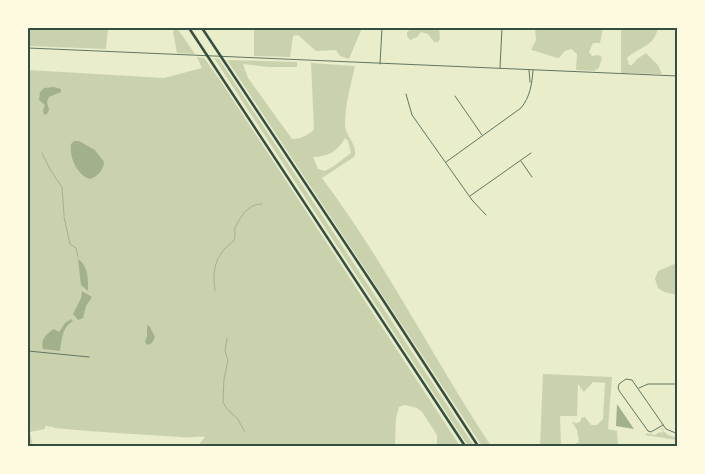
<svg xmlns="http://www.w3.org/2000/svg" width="705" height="474" font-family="Poppins,sans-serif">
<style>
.green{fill:#cad2ad;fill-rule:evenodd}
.water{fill:#a3b18a}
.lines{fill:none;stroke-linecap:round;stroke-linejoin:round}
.stream{stroke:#a3b18a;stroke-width:1}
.minor{stroke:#617663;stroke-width:1}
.tertiary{stroke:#617663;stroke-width:1}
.motorway{stroke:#344e41;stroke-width:2.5}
.neatline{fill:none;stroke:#344e41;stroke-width:2}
</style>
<rect width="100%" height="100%" fill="#e9edc9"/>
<path class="green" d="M28,28H108L106,49L28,46Z
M175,28H177L195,54L177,53L173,32Z
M254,28H362L349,59L340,56L336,50L316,51L298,35L293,36L290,57L254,56Z
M413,28H439L440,39L438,42H434L428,34L421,32L417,37L410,40L407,36V32Z
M535,28H603L600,43H593L589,52L592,56L598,55L602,57L599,68L594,71L576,70L577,54L571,49L565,51L559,58C548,56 541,52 531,50L536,40Z
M621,28H658C654,47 639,47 627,58L629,65H632L637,59L646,53L658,65L662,74L621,73Z
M197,57L204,58L220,80L460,446H437V435L422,412L417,408L405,405L399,407L396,418L395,446H201L200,443L204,438L206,437C197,436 190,438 180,437C138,434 96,432 54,428V427L45,426V429L30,432L33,446H28V70L164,78L202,68Z
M214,58L219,59L474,446H468Z
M227,60L297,62V67H268L243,64L248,78L292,139C301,139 309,135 314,129L311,63L355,66C351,84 345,105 345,124C345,137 359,145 354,157L322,178C385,262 433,358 491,446H482ZM345,138L348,141L351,153L334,166L325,171L318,169L313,157C328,157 338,151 345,138Z
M677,263V295L664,292L658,288L655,279L658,271Z
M543,374L612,377L608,429L617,431L618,446H570L579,442L577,430L572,422L577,423L581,421V418L585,417L591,425H597L603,419L605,383L593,382L584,392L578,384L577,416H560L561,446H540Z
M661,428L664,429L663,431L668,435L677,438V440L645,435L647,433L655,435L659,432L661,433L663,431Z"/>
<path class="water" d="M54,87L61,89V92L49,97L47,102L49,110L47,114L44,115L43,110L45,105L39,100L40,92L44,88Z
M79,141L95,150L104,162C104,170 97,177 90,179C77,175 69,157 71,144L74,141Z
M78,259C89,266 88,280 88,291L81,285Z
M82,291L92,297L86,306L83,318L78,320L73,314L81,298Z
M71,319L73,321C62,327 62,339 60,351L43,349C40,340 46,334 54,329L59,332L65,323Z
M147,325L150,327L155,337L152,343L147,345L145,342L147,336Z
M617,404L634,429L616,426Z"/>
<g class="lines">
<path class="stream" d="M42,153L51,171L62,187L64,215
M64,217L70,244L76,248L78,257
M215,291C213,277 213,263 223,251C226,246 231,244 234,240C236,236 234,232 235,228C240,218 248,203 262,204
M227,338L225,351L228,360L224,379L223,402L227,409L237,418L245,432"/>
<path class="minor" d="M380,64L382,28
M500,68L502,28
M529,70L530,82
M406,94L412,115L472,200L486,215
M455,96L482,135
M521,161L532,177
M446,162L521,108C530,97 532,84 533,70
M470,196L531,153
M28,351L89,357
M639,388L648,384H678
M663,425L651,432L648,431L620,392L618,388L619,384L626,379L632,380L666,429L678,434"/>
<path class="tertiary" d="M28,48L678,76"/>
<path class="motorway" d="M189,28L465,446
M202,28L381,297L478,446"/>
</g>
<rect width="705" height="474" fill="none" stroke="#fefae0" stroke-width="58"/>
<rect x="29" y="29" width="647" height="416" class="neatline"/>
</svg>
